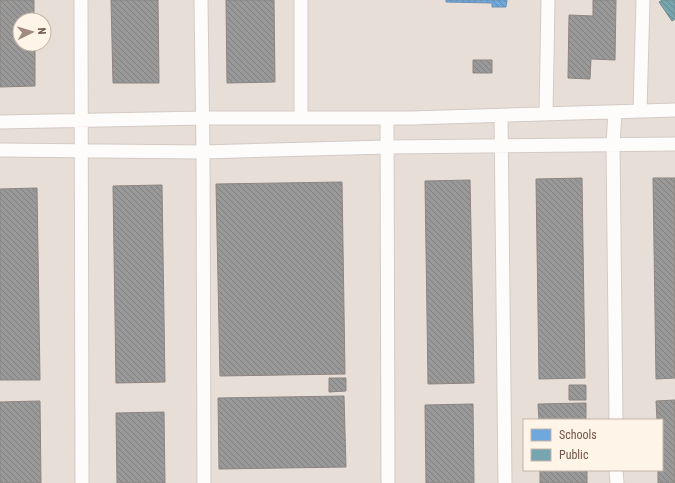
<svg xmlns="http://www.w3.org/2000/svg" width="675" height="483" font-family="'Roboto Condensed',sans-serif">
<style>
.industrial{fill:#e7ded8;fill-rule:evenodd}
.schools{fill:url(#schools-back-hatch);stroke:#708fb0}
.public{fill:url(#public-back-hatch);stroke:#748d90}
.industry{fill:url(#industry-back-hatch);stroke:#8d8581}
.lines{fill:none;stroke-linecap:round;stroke-linejoin:round}
.minor-casing{stroke:#d4cac5;stroke-width:15}
.minor{stroke:#fefcfb;stroke-width:13}
</style>
<defs>
<pattern id="schools-back-hatch" width="6" height="6" patternUnits="userSpaceOnUse"><rect width="6" height="6" fill="#6fa8dc"/><path d="M-1 5l2 2M0 0l6 6M5-1l2 2" fill="none" stroke="#608cb4"/></pattern>
<pattern id="public-back-hatch" width="6" height="6" patternUnits="userSpaceOnUse"><rect width="6" height="6" fill="#76a5af"/><path d="M-1 5l2 2M0 0l6 6M5-1l2 2" fill="none" stroke="#658990"/></pattern>
<pattern id="industry-back-hatch" width="6" height="6" patternUnits="userSpaceOnUse"><rect width="6" height="6" fill="#999"/><path d="M-1 5l2 2M0 0l6 6M5-1l2 2" fill="none" stroke="#81807f"/></pattern>
</defs>
<rect width="100%" height="100%" fill="#f5eee7"/>
<path class="industrial" d="M0,0H675V483H0ZM20,20H44V44H20ZM524,420H662V470H524Z"/>
<path class="schools" d="M446,0H507L506,7H492V3L446,2Z"/>
<path class="public" d="M662,0H675V19L672,21L659,2Z"/>
<path class="industry" d="M0,0H34V20H20V44H35V86L0,87Z
M111,0H158L159,83H113Z
M226,0H274L275,82L227,83Z
M593,0H616L615,60L591,59L590,79L568,78L569,15L593,16Z
M473,60H492V73H473Z
M582,178L585,378L539,379L536,179Z
M653,178H675V378L656,379Z
M470,180L474,383L428,384L425,181Z
M342,182L345,374L220,376L216,184Z
M162,185L165,382L116,383L113,186Z
M37,188L40,380H0V189Z
M329,378H346V391L329,392Z
M569,385H586V400H569Z
M344,396L346,467L219,469L218,398Z
M675,400V483H658V470H662V420H657L656,401Z
M40,401L41,483H0V402Z
M586,403V420H539L538,404Z
M473,404L474,483H426L425,405Z
M164,412L165,483H117L116,413Z
M540,470H587V483H540Z"/>
<g class="lines">
<defs>
<path id="minor" d="M81,0L82,483
M201,0L203,152L204,483
M301,0V118
M640,111L643,0
M615,112L613,145L616,420
M546,114L548,0
M501,115L505,483
M387,118L388,483
M0,122L203,118H411L675,110
M0,150L203,152L387,147L675,144
M616,470L617,483"/>
</defs>
<use href="#minor" class="minor-casing"/>
<use href="#minor" class="minor"/>
</g>
<rect x="523" y="419" width="140" height="52" fill="#fef4e7" stroke="#c6b4a8"/>
<rect x="531" y="429" width="20" height="12" fill="#6fa8dc" stroke="#c6b4a8"/>
<text x="559" y="439" font-size="12" fill="#715549">Schools</text>
<rect x="531" y="449" width="20" height="12" fill="#76a5af" stroke="#c6b4a8"/>
<text x="559" y="459" font-size="12" fill="#715549">Public</text>
<g transform="translate(32 32) rotate(85)"><circle r="19" fill="#fef4e7" stroke="#c6b4a8"/>
<path d="M0-3L7 15L0 10L-7 15Z" fill="#9f8b80"/>
<text y="-6" font-size="11" font-weight="bold" text-anchor="middle" fill="#715549">N</text>
</g>
</svg>
